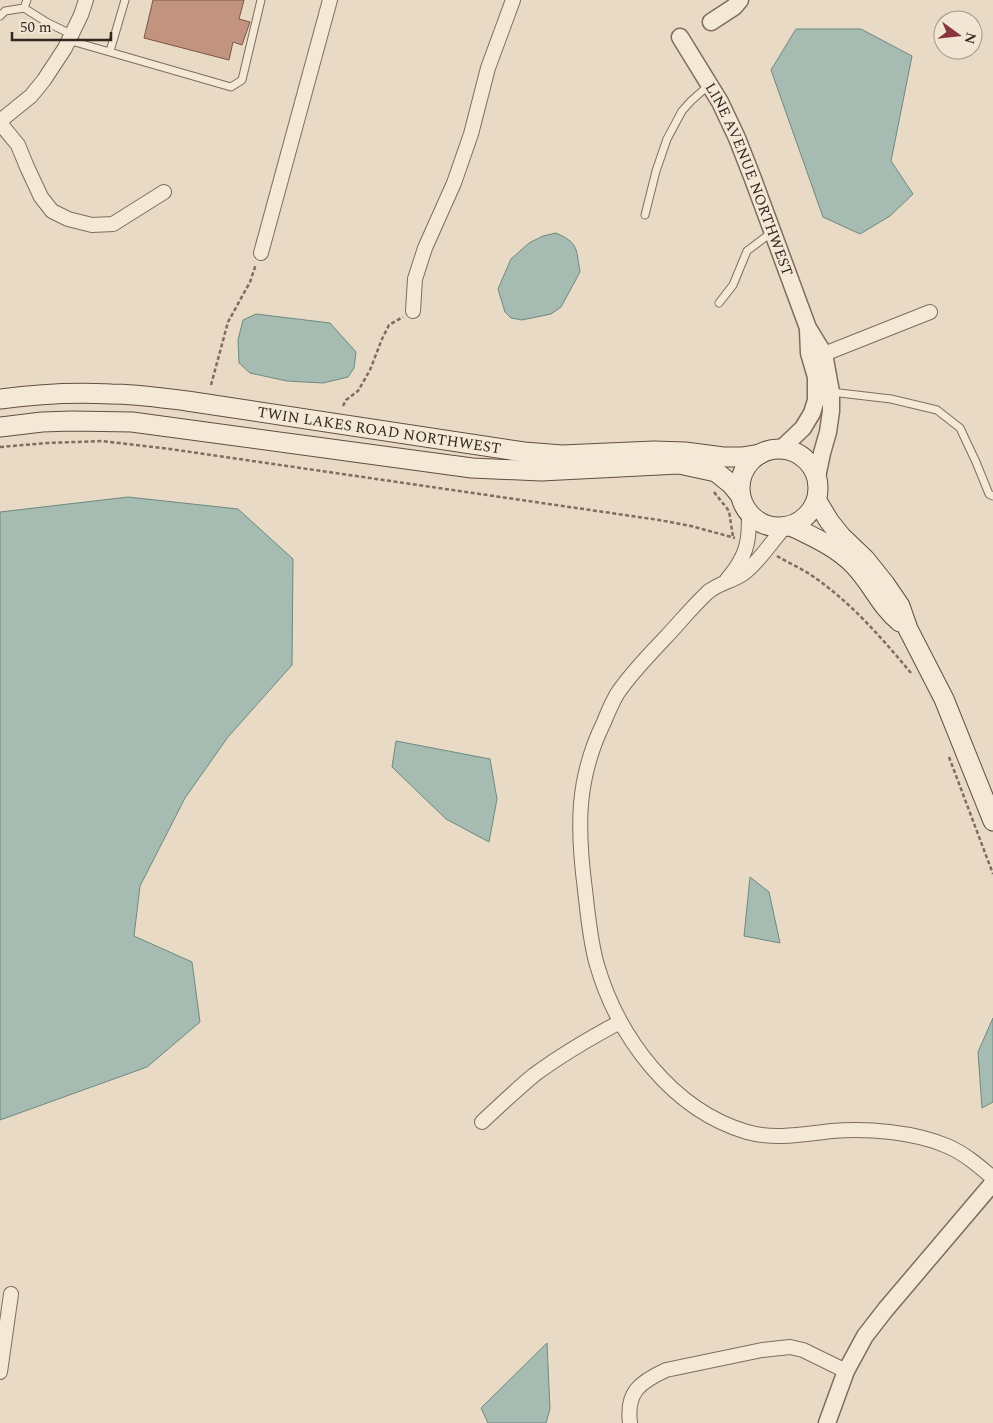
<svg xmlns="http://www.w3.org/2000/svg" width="993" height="1423" font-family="Spectral,serif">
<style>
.water{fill:#a6bcb3;stroke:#6e897f}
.building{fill:#c2937f;stroke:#7d5646}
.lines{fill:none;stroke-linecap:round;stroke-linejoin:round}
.service-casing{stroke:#816c5d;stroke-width:9}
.minor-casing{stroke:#816c5d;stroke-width:16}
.tertiary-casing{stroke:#816c5d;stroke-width:19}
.secondary-casing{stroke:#634e40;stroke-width:21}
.path{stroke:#816c5d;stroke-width:2.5;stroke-dasharray:4 2.5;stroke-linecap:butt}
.service{stroke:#f4e8d7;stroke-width:7}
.minor{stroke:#f4e8d7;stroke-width:14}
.tertiary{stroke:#f4e8d7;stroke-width:16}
.secondary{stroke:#f4e8d7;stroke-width:19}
.labels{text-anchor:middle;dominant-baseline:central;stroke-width:4.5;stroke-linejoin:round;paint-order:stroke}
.street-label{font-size:15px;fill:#33271f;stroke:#f1e5d4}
</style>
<rect width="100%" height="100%" fill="#e8dac5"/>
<path class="water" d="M796,29H861L912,56L891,161L913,194L890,216L860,234L823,217L771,70Z
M556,233C579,243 576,249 580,272L561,307L551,314L522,320L511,318L505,312L498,289L511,259L529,243L543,236Z
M256,314L330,323L356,352L354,368L348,377L323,383L287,381L250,373L239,363L238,340L243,320Z
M128,497L238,509L293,559L292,665L228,737L185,798L140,886L134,936L192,962L200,1022L147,1067L0,1120V512Z
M396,741L490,759L497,799L489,842L446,819L392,767Z
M750,877L769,892L780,943L744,936Z
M993,1018V1102L982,1108L978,1052Z
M547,1343L550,1409L546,1423H488L481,1408Z"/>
<path class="building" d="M153,0H244L239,19L250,22L242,45L233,42L229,60L144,38Z"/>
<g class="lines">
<defs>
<path id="service" d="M27,0L24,8L48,23L71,34
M0,16L5,11L24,8
M68,40L231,87L242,80L261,0
M110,51L125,0
M645,215L656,171L667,139L682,111L691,101L709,85
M719,303L733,285L747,251L772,232
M831,392L891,399L937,410L960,428L976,462L989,494L993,496"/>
<path id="minor" d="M0,121L31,96L44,80L65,48L81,15L86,0
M0,123L18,145L27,167L41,197L52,211L68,219L92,225L113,224L164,192
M261,253L330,0
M413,311L415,279L425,248L454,183L471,134L488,68L513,0
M824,354L930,312
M784,528C771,542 759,562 744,573C733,581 719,583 708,592C693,606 680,622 666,637C649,655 631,673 617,694C612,703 608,712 604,722C576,779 577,828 585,890C588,915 590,941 597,965C618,1037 672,1110 747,1132C775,1140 804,1134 832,1131C868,1128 915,1132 947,1146C964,1153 979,1166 993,1178
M726,581C731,574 737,568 740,561C749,546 749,530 749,514
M482,1122C499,1106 516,1090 534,1075C561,1055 590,1038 620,1022
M0,1372L11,1294
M630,1423C626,1392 640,1382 666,1370L762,1350L790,1347L803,1350L846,1371"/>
<g id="tertiary">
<path d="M711,22L734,7L740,0"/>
<path id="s1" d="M680,37L720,102L737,138L753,179L808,328L824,354L831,392V411L828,432L822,453L817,477"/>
<path d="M781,449L803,428L812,413L816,400V377L809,353L808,330"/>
<path d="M827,1423L846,1371L865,1336L886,1309L993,1183"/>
</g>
<g id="secondary">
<path id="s2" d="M0,399C37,394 74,392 111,394C137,394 162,398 187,401L524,452L562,455L654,451L685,452L723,457H742L760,454"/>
<path d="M0,427L42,422L72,421L132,422L472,468L541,471L679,464L716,472L731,484L740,495"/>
<circle cx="779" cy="488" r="39"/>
<path d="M817,501L829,521L841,536L865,559L885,584L900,606L908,629L944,699L993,821"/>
<path d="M791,526C813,537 837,547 854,565C871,582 880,606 900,622"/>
</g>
</defs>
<use href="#service" class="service-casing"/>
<use href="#minor" class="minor-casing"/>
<use href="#tertiary" class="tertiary-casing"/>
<use href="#secondary" class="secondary-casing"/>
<path class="path" d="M211,385L228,322L250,282L256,264
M343,406L346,400L358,391L370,370L382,339L389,325L403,317
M0,447L47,443L102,441L170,449L659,520L691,526L735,538
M714,492L729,511L733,537
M777,556C787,562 798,567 808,573C848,599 881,637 911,673
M949,757L993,874"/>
<use href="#service" class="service"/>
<use href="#minor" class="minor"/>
<use href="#tertiary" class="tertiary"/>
<use href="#secondary" class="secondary"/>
</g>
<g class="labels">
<g class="street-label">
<text stroke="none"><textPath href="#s1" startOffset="159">LINE AVENUE NORTHWEST</textPath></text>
<text stroke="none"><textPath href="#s2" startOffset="382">TWIN LAKES ROAD NORTHWEST</textPath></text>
</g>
</g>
<g transform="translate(958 35) rotate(105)"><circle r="24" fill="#f1e5d4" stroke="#a5998c"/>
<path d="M0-4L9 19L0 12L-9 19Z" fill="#89353f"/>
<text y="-8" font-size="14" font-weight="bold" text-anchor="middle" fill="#33271f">N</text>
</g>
<path d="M12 32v8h99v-8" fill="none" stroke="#33271f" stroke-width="2.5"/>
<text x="20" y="32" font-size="15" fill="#33271f" stroke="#f1e5d4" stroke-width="4" paint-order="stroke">50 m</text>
</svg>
